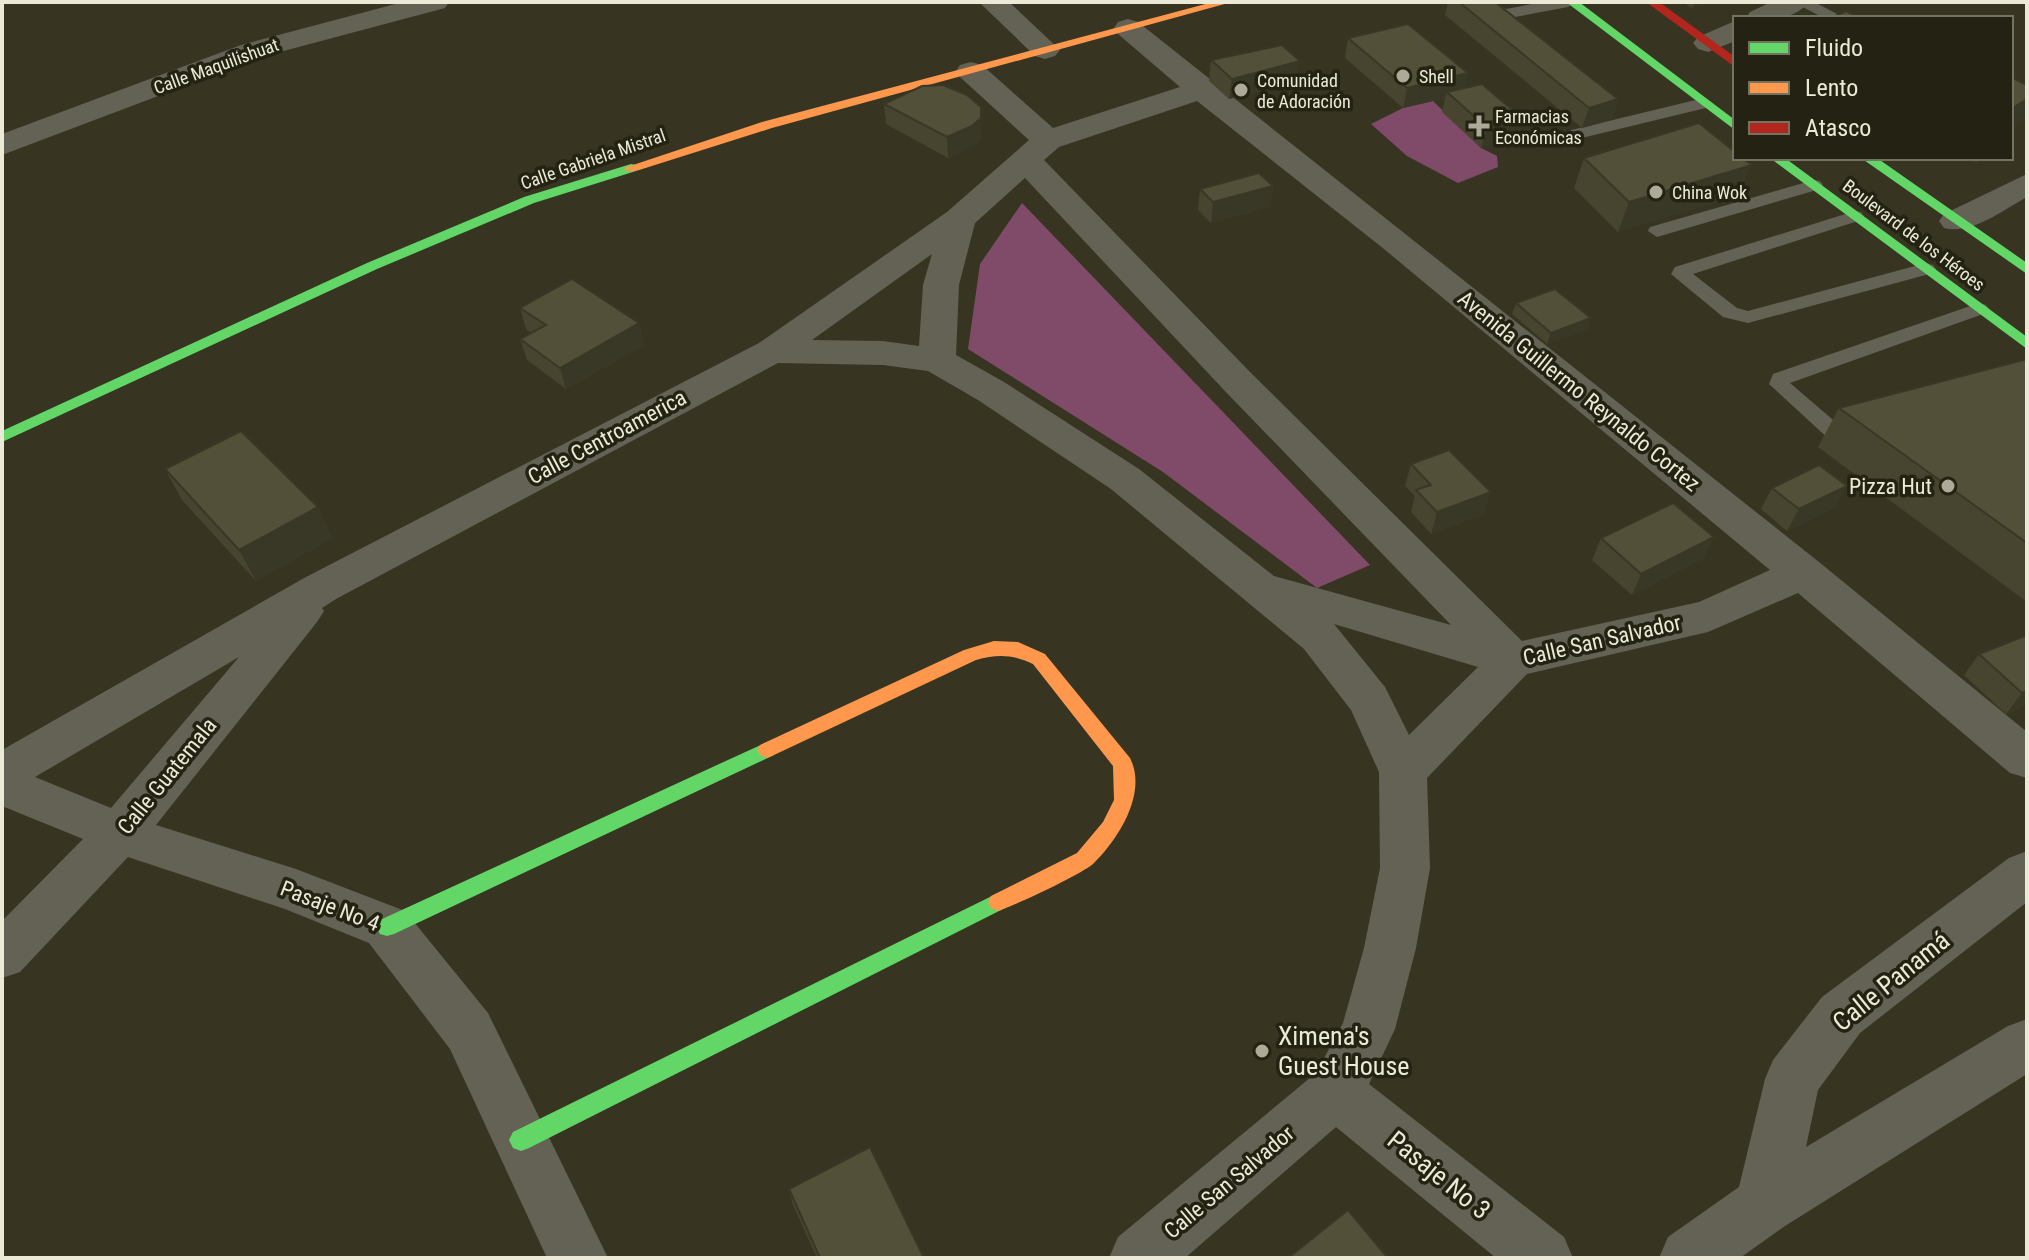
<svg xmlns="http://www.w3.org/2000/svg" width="2029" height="1260" font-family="'Roboto Condensed',sans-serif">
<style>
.green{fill:#804a69}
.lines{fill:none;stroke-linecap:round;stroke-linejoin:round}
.lane{fill:#646254;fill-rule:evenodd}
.street{fill:#646254;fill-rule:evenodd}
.fast{fill:#63d668;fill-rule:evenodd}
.slow{fill:#ff974d;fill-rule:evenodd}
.jam{fill:#b3261e;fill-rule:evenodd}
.wall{fill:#474530}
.shaded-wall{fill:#393827}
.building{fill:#525038;stroke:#393827;stroke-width:2}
.poi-dot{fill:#adab97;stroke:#242313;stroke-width:3}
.labels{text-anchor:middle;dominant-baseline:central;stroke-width:7;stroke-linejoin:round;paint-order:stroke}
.far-street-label{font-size:18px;fill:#ecead6;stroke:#242313}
.far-poi-label{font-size:18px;fill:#ecead6;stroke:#242313;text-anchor:start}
.street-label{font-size:22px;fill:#ecead6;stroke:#242313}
.poi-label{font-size:22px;fill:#ecead6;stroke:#242313;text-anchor:end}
.near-street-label{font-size:26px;fill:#ecead6;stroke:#242313}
.near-poi-label{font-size:26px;fill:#ecead6;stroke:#242313;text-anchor:start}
</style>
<rect width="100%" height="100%" fill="#373522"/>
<path class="green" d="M1433,101L1481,148L1497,156L1498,167L1458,183L1407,156L1371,124L1403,108Z
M1022,203L1370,565L1317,588L1163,472L968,349L980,264Z"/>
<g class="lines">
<path class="lane" d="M1475,2H1494L1506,9L1543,2H1576L1568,7L1504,19Z
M1793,2H1814L1845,18H1824Z
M1704,98L1712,103L1710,107L1565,142L1556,137L1559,133Z
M1814,180L1820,181L1823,185L1820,189L1657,237L1648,231L1650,227Z
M1855,211L1861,212L1864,216L1861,220L1693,274L1737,308L1748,311L1926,263L1933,265L1936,269L1933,273L1748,323L1723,317L1671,274L1675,267Z
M1979,303L1986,305L1989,309L1986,313L1790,383L1860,443L1863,448L1860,453H1844L1769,384L1773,374Z"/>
<path class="street" d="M403,2H449L445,8L261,57L2,155V134L241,45Z
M979,2H1009L1060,50L1055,56L1045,59L1035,56Z
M1771,2H1808C1794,22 1767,18 1746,18L1750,12Z
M1128,19L1138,22L1819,562L2027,732V778L2010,773L1798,593L1708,632L1527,674L1427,778L1430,868L1416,948L1395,1029L1369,1084L1564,1237L1573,1258H1496L1336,1127L1185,1258H1109L1118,1237L1316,1073L1343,1023L1364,948L1380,868L1379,772L1351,710L1304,649L1111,489L978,400L928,371L883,365L778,363L336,599L322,608L324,611L317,622L156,825L296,869L405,911L488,1013L608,1258H547L450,1049L369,943L285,909L128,857L20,972L2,978V921L83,839L2,806V750L306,577L759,343L947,212L1029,140L960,77L956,71L960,65L971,62L982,65L1053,128L1180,87L1118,34L1114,28L1118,22ZM1197,101L1384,249L1770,570L1699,602L1522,641L1250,372L1044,160L1059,147ZM1025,178L1224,390L1451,625L1274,576L1139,469L1004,382L956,355L959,285L975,223ZM932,254L923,285L919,346L883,341L812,340ZM1334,624L1478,667L1409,735L1385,687ZM239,657L111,808L35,777Z
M1735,21V41L1708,52L1698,49L1693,43L1698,37Z
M2027,174V197C2003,210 1972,235 1944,228L1939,221L1944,214Z
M2027,851V902L1860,1033L1818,1090L1806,1147L2008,1026L2027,1019V1074L1785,1226L1740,1258H1659L1668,1237L1739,1187L1765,1079L1773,1060L1822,997L2009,858Z"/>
<path class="fast" d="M1566,2H1579L1735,120V130Z
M1770,158H1785L2027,337V349Z
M1861,158H1877L2027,263V274Z
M631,164L636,165V171L534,203L377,269L2,442V431L367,263L524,197Z
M767,742L774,745L777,750L774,755L394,934L387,936L380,934L376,927L380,920Z
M998,893L1005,896L1008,902L1005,908L529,1148L521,1151L513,1148L509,1140L513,1132Z"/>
<path class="slow" d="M1213,2H1232L772,128L636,171H626L624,168L762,122Z
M994,641L1018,642L1045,654L1130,758C1148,793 1118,840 1093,864C1080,875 1016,905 998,911L991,908L988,902L991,896L1077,853L1103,822L1114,800L1113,766L1033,664C1012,654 997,654 976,660L774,755L767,758L760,755L757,750L760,745L964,650Z"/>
<path class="jam" d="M1646,2H1659L1735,57V67Z"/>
</g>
<path class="wall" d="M1448,2H1495L1618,99L1611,120L1582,128L1445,15Z
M1683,2H1711L1692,8Z
M1348,38L1468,73L1464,88L1518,140L1481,148L1442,112L1445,98L1403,108L1345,58Z
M1211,60L1297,81L1229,99L1209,81Z
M884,104L981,138L973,146L948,158L886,124Z
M1584,158L1739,195L1618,232L1574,188Z
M1950,158H1979L1977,162Z
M1273,186L1270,207L1211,223L1198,210L1200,189Z
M1516,303L1591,318L1587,329L1547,344L1512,314Z
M520,308L639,323L644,345L566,389L527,360L520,339L531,333L526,329Z
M2027,359V602L1818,447L1839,408Z
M1411,464L1484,514L1431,534L1411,512L1415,496L1405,486Z
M165,469L318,507L332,538L256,581L182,500Z
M1772,488L1835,507L1787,531L1761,509Z
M1601,538L1704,558L1632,595L1592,560Z
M2027,635V704L2006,714L1964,675L1979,654Z
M789,1189L924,1258H817L793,1205Z"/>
<path class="shaded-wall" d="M1695,2H1711L1692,8Z
M1300,61L1297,81L1229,99L1232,79Z
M1468,73L1463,93L1447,92L1445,98L1403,108L1407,88Z
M1618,99L1611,120L1582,128L1589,108Z
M2027,99V115L2024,121L2011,128V109Z
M981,107V138L973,146L948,158L947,137Z
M1523,119L1518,140L1481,148L1487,128Z
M1752,165L1739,195L1618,232L1629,202Z
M1273,186L1270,207L1211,223L1213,202Z
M1591,318L1587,329L1547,344L1551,333Z
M639,323L644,345L566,389L560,368Z
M1847,486L1835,507L1787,531L1799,509Z
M1491,492L1484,514L1431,534L1437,512Z
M318,507L332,538L256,581L239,550Z
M1714,537L1704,558L1632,595L1641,574Z
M2027,691V704L2006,714L2022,693Z"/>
<path class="building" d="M1459,2H1495L1618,99L1589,108Z
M1846,11L1861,18H1831Z
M1408,24L1468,73L1407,88L1348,38Z
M1282,45L1300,61L1232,79L1211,60Z
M2011,77L2027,85V99L2011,109Z
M1482,84L1523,119L1487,128L1447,92Z
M943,85L967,95L981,107V118L972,126L947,137L884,104L922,86Z
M1699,123L1735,152V158H1742L1752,165L1629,202L1584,158Z
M1259,173L1273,186L1213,202L1200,189Z
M572,279L639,323L560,368L520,339L546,325L520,308Z
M1555,289L1591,318L1551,333L1516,303Z
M2027,359V543L1839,408Z
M241,431L318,507L239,550L165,469Z
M1449,450L1491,492L1437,512L1416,490L1431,485L1411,464Z
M1819,465L1847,486L1799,509L1772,488Z
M1673,503L1714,537L1641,574L1601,538Z
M2027,635V691L2022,693L1979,654Z
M870,1147L924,1258H820L789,1189Z
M1348,1210L1388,1258H1288Z"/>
<g class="poi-dot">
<circle cx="1403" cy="76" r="8"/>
<circle cx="1241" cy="90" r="8"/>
<path d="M1475 114h8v8h8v8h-8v8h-8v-8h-8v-8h8z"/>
<circle cx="1656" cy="192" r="8"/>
<circle cx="1948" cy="486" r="8"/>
<circle cx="1262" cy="1051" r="8"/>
</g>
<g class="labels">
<g class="far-street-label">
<text transform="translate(216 66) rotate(-20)">Calle Maquilishuat</text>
<text transform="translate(593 159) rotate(-19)">Calle Gabriela Mistral</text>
<text transform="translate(1914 235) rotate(37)">Boulevard de los Héroes</text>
</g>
<g class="far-poi-label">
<text x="1419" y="76">Shell</text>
<text x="1257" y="80">Comunidad<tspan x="1257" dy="21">de Adoración</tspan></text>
<text x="1495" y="116">Farmacias<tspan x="1495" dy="21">Económicas</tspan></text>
<text x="1672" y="192">China Wok</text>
</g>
<g class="street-label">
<text transform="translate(1579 391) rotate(39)">Avenida Guillermo Reynaldo Cortez</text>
<text transform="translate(607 437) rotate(-28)">Calle Centroamerica</text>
<text transform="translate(1602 640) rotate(-13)">Calle San Salvador</text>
<text transform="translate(167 776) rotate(-51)">Calle Guatemala</text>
<text transform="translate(330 906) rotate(21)">Pasaje No 4</text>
<text transform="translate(1229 1182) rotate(-40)">Calle San Salvador</text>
</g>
<g class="poi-label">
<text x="1932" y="486">Pizza Hut</text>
</g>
<g class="near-street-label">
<text transform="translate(1891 981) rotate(-39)">Calle Panamá</text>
<text transform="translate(1439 1175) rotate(39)">Pasaje No 3</text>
</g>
<g class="near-poi-label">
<text x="1278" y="1036">Ximena's<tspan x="1278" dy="30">Guest House</tspan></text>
</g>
</g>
<rect width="2029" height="1260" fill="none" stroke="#ecead6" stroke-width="8"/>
<rect x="1733" y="16" width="280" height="144" fill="#242313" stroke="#747361" stroke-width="2"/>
<rect x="1749" y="42" width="40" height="12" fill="#63d668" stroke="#747361" stroke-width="2"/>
<text x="1805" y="56" font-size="24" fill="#ecead6">Fluido</text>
<rect x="1749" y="82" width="40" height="12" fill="#ff974d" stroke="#747361" stroke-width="2"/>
<text x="1805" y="96" font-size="24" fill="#ecead6">Lento</text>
<rect x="1749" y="122" width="40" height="12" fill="#b3261e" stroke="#747361" stroke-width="2"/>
<text x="1805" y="136" font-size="24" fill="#ecead6">Atasco</text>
</svg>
